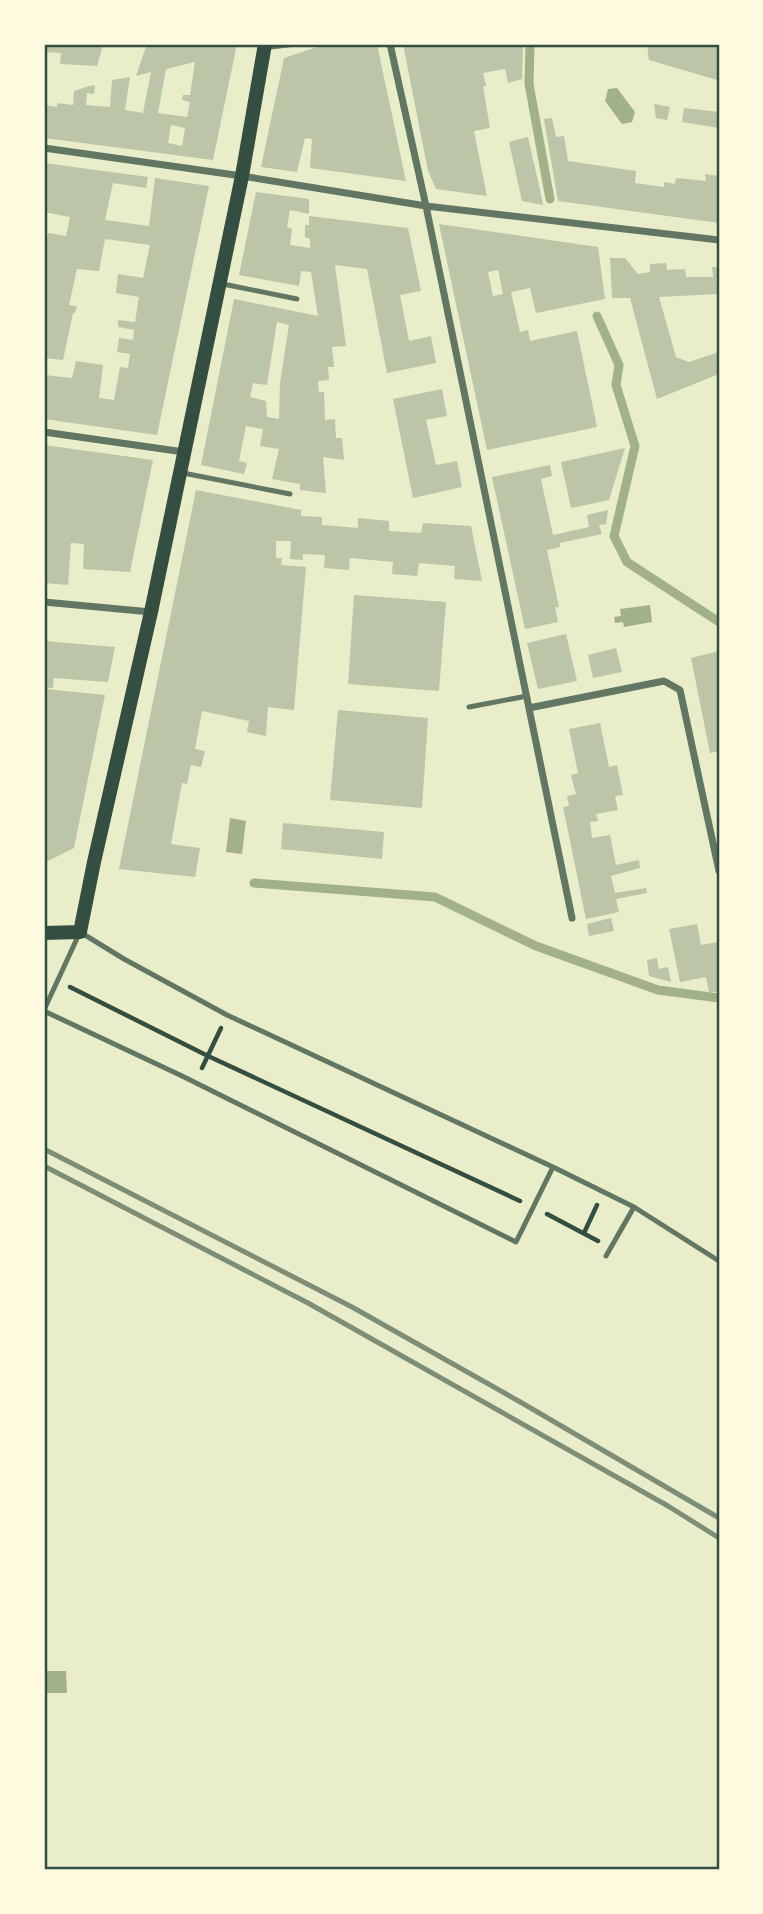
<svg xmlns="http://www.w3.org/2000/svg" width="763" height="1914" font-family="Helvetica,sans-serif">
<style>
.water{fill:#a3b18a}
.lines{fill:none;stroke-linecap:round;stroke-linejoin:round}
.stream{stroke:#a3b18a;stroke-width:9}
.building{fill:#bcc5a7;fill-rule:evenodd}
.path{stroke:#344e41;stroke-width:4.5}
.service{stroke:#617663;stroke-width:5}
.pedestrian{stroke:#617663;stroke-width:6}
.minor{stroke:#617663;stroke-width:7}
.secondary{stroke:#344e41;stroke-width:14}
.rail{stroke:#7c8e77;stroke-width:5}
.neatline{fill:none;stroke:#344e41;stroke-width:2.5}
</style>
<rect width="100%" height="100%" fill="#e9edc9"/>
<path class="water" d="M617,88L635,112L632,122L622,124L605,101L608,89Z
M650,605L652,622L624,627L623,622L615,623L614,617L621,616L620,609Z
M230,818L246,821L242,854L226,852Z
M44,1671H66L67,1693H44Z"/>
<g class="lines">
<path class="stream" d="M530,44L529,84L550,199
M597,316L619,365L616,385L635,446L614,536L627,562L719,622
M254,883L435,897L536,946L658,990L719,998"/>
</g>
<path class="building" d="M44,44H97L103,45L97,66L60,64L61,53L44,52Z
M147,44H237L213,160L44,138V105L57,107V103L73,105L74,91L89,86L95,85L94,94L87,93L86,105L110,107L112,80L130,77L125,110L143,113L151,72L136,76ZM195,62L190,95H183L182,100L190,102L187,117L158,113L166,69ZM171,125L185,128L182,146L168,143Z
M326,44H377L406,181L310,168L312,139L305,138L297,172L261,167L284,58Z
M403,44H523L522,79L508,83L505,69L483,73L486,85L483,87L490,128L474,131L487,196L436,189L428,171Z
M647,44H719L717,80L649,60Z
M654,104L670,107L667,120L656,118Z
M684,108L719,112V128L682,122Z
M552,118L556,137L564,136L568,161L636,171L635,183L664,187V182L675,184L676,178L706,181L705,174L719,176V223L558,201L544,119Z
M528,137L542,199L543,205L522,201L509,142Z
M44,163L148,177L146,188L113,183L105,220L149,226L155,178L209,186L157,435L44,419V375L72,378L76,361L103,365L99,398L114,400L120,367L128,368L130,354L117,352L119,338L133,340L134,330L118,327V320L135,322L139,297L116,293L118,274L143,278L150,245L105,239L99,271L77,269L69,305L77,306L75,313H73L63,360L44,358V262L48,233L66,236L70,217L44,212Z
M256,192L309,199V214L290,210L287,227L292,229L290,245L310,248V239L305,237V225H309V216L408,228L421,291L400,295L409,341L431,336L436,363L387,373L367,269L335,265L346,346L332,347L334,367H328L329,380L318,381L319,392H324L325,420L335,419L336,438H342L344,460L323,457L326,493L300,490V484L272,479L279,449L260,446L263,429L246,426L239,461L247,463L244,474L201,465L234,299L318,316L311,272L301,271L299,286L239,275ZM277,322L289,325L280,383L279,419L267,417L266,401L250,397L253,383L267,385Z
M439,224L598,247L605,299L536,313L530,288L511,292L520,332L528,330L530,341L577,331L597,427L487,450ZM498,270L503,294L493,296L488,272Z
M610,258H625L638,274L650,272V264L666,263L667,270L685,269L686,277H713L712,267H719V294L659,297L676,357L689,362L719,352V374L657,399L630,298H612Z
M442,389L447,416L426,420L436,465L457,461L462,487L413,498L393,399Z
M44,445L153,460L130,572L83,569L84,544L71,543L68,585L44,583Z
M625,448L609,500L571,508L561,462Z
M550,465L552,476L541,479L553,535L589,527L587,515L608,510L606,524L599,525L602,534L560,543V547L547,550L559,607H555L558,622L525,629L492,477Z
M196,490L301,510V516L322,517V525L358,528V518L389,521V531L421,533L423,523L471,526L482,581L454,579L455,566L419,563L417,576L392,574L393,562L350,558L349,570L324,568L325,555L303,554V560L290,559L291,541H276V558H282L281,565L306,567L294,710L268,707L266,736L247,732L249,721L202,711L195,749L205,751L201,767L191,765L187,784L182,783L171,844L200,848L195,877L119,869Z
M354,595L446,602L439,691L348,684Z
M566,634L577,681L538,689L527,643Z
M44,641L115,647L108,682L54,678L53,688H44Z
M616,648L622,672L593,678L588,655Z
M719,651V751L710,753L691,658Z
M45,689L105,695L74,848L44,863Z
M338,710L428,718L422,808L330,800Z
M600,723L609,767L617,765L623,795L615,796L618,810L596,814L598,821L590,822L592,838L610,835L616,865L639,860L640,868L611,876L615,893L646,888L647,893L616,899L619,912L586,919L563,807L569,806L567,796L576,794L571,775L578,773L569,729Z
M283,823L384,832L382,859L281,849Z
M611,918L614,931L589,936L587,924Z
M697,924L701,945L718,942L719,992H709L706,977L680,982L669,929Z
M657,958L659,969L668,967L671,982L649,976L647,960Z"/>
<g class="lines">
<path class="path" d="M70,987L208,1056L520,1201
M202,1068L221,1028
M547,1214L598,1241
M584,1233L597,1205"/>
<path class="service" d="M223,284L297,299
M183,473L290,494
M469,707L527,696
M44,1010L80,932L124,959L227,1015L553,1167L634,1207L719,1261
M44,1011L180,1075L516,1242L553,1167
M606,1256L634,1207"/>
<path class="pedestrian" d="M266,47L292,44"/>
<path class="minor" d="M390,44L426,206L572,918
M44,148L242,176L426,206L719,240
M44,432L184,452
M44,602L151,612
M529,708L664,681L680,690L719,871"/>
<path class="secondary" d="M44,933L80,932L94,862L151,612L242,176L265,44"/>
<path class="rail" d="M44,1149L352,1307L522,1403L719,1518
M44,1166L308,1303L668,1506L719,1538"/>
</g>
<rect width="763" height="1914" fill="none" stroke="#fefae0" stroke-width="91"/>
<rect x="46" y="46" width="672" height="1822" class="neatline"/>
</svg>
